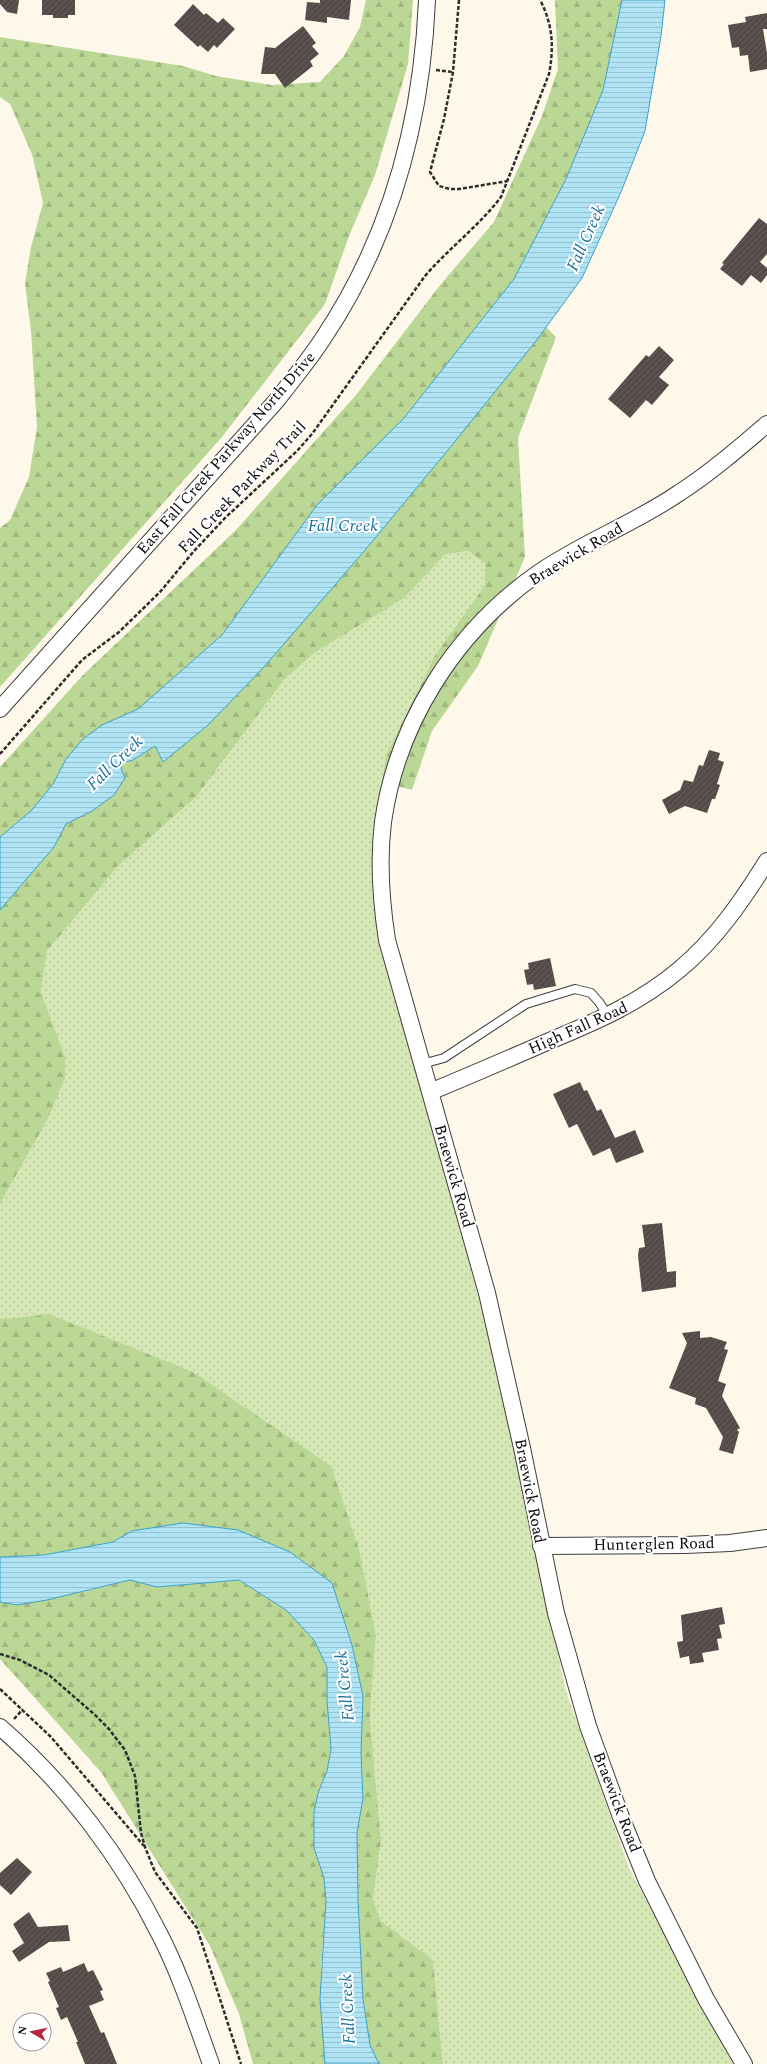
<svg xmlns="http://www.w3.org/2000/svg" width="767" height="2064" font-family="Spectral,serif">
<style>
.grass{fill:url(#grass-dots)}
.forest{fill:url(#forest-firs)}
.water{fill:url(#water-rules);stroke:#39a2c9}
.building{fill:url(#building-hatch)}
.lines{fill:none;stroke-linecap:round;stroke-linejoin:round}
.service-casing{stroke:#3e3e3e;stroke-width:10}
.minor-casing{stroke:#3e3e3e;stroke-width:18}
.path{stroke:#2d2d2d;stroke-width:2.5;stroke-dasharray:4 2;stroke-linecap:butt}
.service{stroke:#fff;stroke-width:8}
.minor{stroke:#fff;stroke-width:16}
.labels{text-anchor:middle;dominant-baseline:central;stroke-width:4;stroke-linejoin:round;paint-order:stroke}
.street-label{font-size:16px;fill:#0b0b0b;stroke:#fff}
.water-label{font-size:17px;font-style:italic;fill:#197199;stroke:#fff}
</style>
<defs>
<pattern id="grass-dots" width="8" height="8" patternUnits="userSpaceOnUse"><rect width="8" height="8" fill="#d5e7b5"/><path d="M2 2h.1M6 6h.1" fill="none" stroke="#b6c59a" stroke-width="1.8" stroke-linecap="round"/></pattern>
<pattern id="forest-firs" width="22" height="20" patternUnits="userSpaceOnUse"><rect width="22" height="20" fill="#bbd795"/><path d="M5 1l3.5 6h-7zM16 11l3.5 6h-7z" fill="#9fb77f"/></pattern>
<pattern id="water-rules" width="6" height="5" patternUnits="userSpaceOnUse"><rect width="6" height="5" fill="#b0e3f4"/><path d="M0 2.5h6" fill="none" stroke="#96c1d0"/></pattern>
<pattern id="building-hatch" width="6" height="6" patternUnits="userSpaceOnUse"><rect width="6" height="6" fill="#534b48"/><path d="M-1 1l2-2M0 6l6-6M5 7l2-2" fill="none" stroke="#67605e"/></pattern>
</defs>
<rect width="100%" height="100%" fill="#fef8ea"/>
<path class="grass" d="M468,551L485,563V585L434,657L386,755L373,840L374,904L498,1371L566,1691L629,1868L733,2064H443L433,1960L381,1921L373,1900L381,1841L370,1717L376,1636L6,1319L0,1318V1204L49,1117L65,1078V1056L41,992L47,951L117,867L196,797L284,680L314,653L403,599L446,554Z"/>
<path class="forest" d="M366,0H413L408,64L375,175L349,236L325,304L222,437L0,687V528L10,520L29,477L37,427L31,331L25,283L31,247L43,203L32,154L10,104L0,97V37L183,66L216,76L272,85L320,82L344,56L360,27Z
M555,0H622L603,90L566,179L514,279L404,418L317,505L222,635L138,709L102,725L66,759L53,784L32,810L0,837V767L83,675L236,530L356,395L441,284L494,222L542,116L558,69Z
M546,327L556,337L518,438L525,557L478,666L432,731L412,790L382,782L386,755L434,657L485,585V563L468,551L446,554L403,599L314,653L284,680L196,797L117,867L47,951L41,992L65,1056V1078L49,1117L0,1204V910L54,847L66,824L92,811L114,795L122,763L133,760L155,746L163,762L366,549Z
M49,1314L193,1372L331,1466L359,1549L376,1636L370,1717L381,1841L373,1900L381,1921L433,1960L443,2064H379L370,2045L363,1999L358,1901L357,1832L363,1799L361,1753L363,1696L352,1644L332,1583L290,1552L238,1530L183,1524L132,1531L113,1542L44,1555L0,1557V1318L6,1319Z
M130,1580L157,1587L239,1580L286,1610L314,1640L327,1667V1701L331,1749L327,1771L318,1793L314,1812V1848L324,1878L326,1901L321,1968L325,2064H253L239,2014L210,1946L101,1772L0,1659V1602L17,1605L87,1591Z"/>
<path class="water" d="M622,0H665L661,36L645,131L621,192L582,278L536,341L448,450L366,549L264,667L208,725L163,762L155,746L133,760L122,763L121,768L125,778L114,795L92,811L66,824L54,847L0,910V837L32,810L53,784L66,759L83,739L102,725L138,709L222,635L317,505L404,418L514,279L566,179L603,90Z
M183,1523L238,1530L290,1552L332,1583L352,1645L363,1696L361,1753L363,1799L357,1832L358,1901L363,1999L370,2045L379,2064H325L320,1999L326,1901L324,1878L314,1848V1812L318,1793L327,1771L331,1749L327,1701V1667L314,1640L286,1610L239,1580L157,1587L130,1580L47,1600L17,1605L0,1602V1557L44,1555L113,1542L132,1531Z"/>
<path class="building" d="M0,0H19L17,14L7,12L0,4Z
M42,0H75V15H68V18H53V15H42Z
M320,0H351L349,20L327,17V23L305,20L307,2L320,3Z
M193,4L204,15L206,13L218,23L223,18L235,29L217,48L214,45L208,52L200,45L198,47L174,25Z
M767,13V29H763L767,53V69L750,72L748,55L740,56L739,47L732,48L728,25L746,22L745,17Z
M303,26L316,43L312,46L319,54L310,61L313,66L285,88L275,74H261L265,47L275,48Z
M759,218L767,224V254L760,262L767,268V275L761,283L751,275L742,286L720,269L724,264L722,263Z
M659,346L674,360L659,377L669,385L652,405L646,400L630,418L608,399L646,355L649,357Z
M709,750L720,753L718,760L724,762L717,784L720,785L715,799H712L707,813L685,806L669,814L662,800L680,790L684,780L693,782L699,765L703,766Z
M550,958L556,986L534,990L533,984L527,985L524,970L529,969L528,963Z
M580,1082L584,1091L587,1090L597,1111L601,1109L615,1138L635,1130L644,1152L616,1163L610,1148L593,1156L577,1124L569,1128L553,1094Z
M662,1223L667,1272L676,1271V1287L642,1292L638,1256L639,1248L645,1247L642,1225Z
M700,1331V1338L711,1337L727,1342L724,1349L728,1350L718,1381L726,1384L722,1396L740,1428L737,1430L739,1432L733,1454L719,1450L723,1437L706,1408L695,1404L696,1398L669,1388L687,1343L682,1333Z
M722,1607L725,1624L719,1625L722,1638L717,1639L719,1650L702,1653L704,1662L690,1664L689,1656L680,1658L677,1642L683,1641L681,1615Z
M17,1858L32,1872L11,1895L0,1885V1873Z
M29,1912L38,1927L68,1925L70,1941L49,1942L19,1962L12,1951L24,1943L13,1924Z
M84,1963L88,1972L93,1970L103,1990L100,1991L104,2000L89,2006L101,2033L104,2032L117,2064H85L76,2042H78L67,2017L61,2020L56,2008L59,2007L48,1982L50,1981L46,1973L61,1967L63,1972Z"/>
<g class="lines">
<defs>
<path id="service" d="M422,1064L444,1058L526,1004L575,989L591,993L599,1002L608,1016"/>
<path id="minor" d="M0,709L277,400C293,379 310,359 324,337C392,235 422,121 427,0
M430,1092C469,1076 508,1059 547,1042C595,1022 640,1003 680,969C716,939 742,901 767,861
M541,1546L685,1545L730,1543L767,1538
M0,1727C66,1784 121,1857 160,1935C181,1976 195,2020 211,2064
M744,2064L706,1999L647,1881L621,1817L588,1726L556,1613L522,1448L487,1293L387,940C381,901 378,862 383,822C397,723 455,632 537,574C581,543 634,524 679,493C710,473 739,448 767,424"/>
</defs>
<use href="#service" class="service-casing"/>
<use href="#minor" class="minor-casing"/>
<path class="path" d="M459,0L453,72L444,119L430,172L439,186L450,189H459L508,181
M436,70L453,72
M0,754L82,660L119,632L160,592L194,551L225,518L297,451L312,434L425,276C449,248 479,226 501,197L549,74C554,48 553,24 540,0
M0,1654L20,1660L49,1675L94,1714L109,1729L125,1750L135,1776L141,1833L145,1847L155,1872L197,1928L241,2064
M0,1689L51,1737L144,1846
M14,1719L23,1709"/>
<use href="#service" class="service"/>
<use href="#minor" class="minor"/>
</g>
<g class="labels">
<g class="street-label">
<text transform="translate(226 453) rotate(-49)">East Fall Creek Parkway North Drive</text>
<text transform="translate(242 487) rotate(-46)">Fall Creek Parkway Trail</text>
<text transform="translate(576 554) rotate(-31)">Braewick Road</text>
<text transform="translate(578 1028) rotate(-24)">High Fall Road</text>
<text transform="translate(454 1176) rotate(74)">Braewick Road</text>
<text transform="translate(530 1491) rotate(79)">Braewick Road</text>
<text transform="translate(654 1544) rotate(-1)">Hunterglen Road</text>
<text transform="translate(617 1802) rotate(69)">Braewick Road</text>
</g>
<g class="water-label">
<text transform="translate(586 238) rotate(-66)">Fall Creek</text>
<text x="343" y="526">Fall Creek</text>
<text transform="translate(115 763) rotate(-44)">Fall Creek</text>
<text transform="translate(345 1686) rotate(-96)">Fall Creek</text>
<text transform="translate(348 2009) rotate(-93)">Fall Creek</text>
</g>
</g>
<g transform="translate(32 2032) rotate(279)"><circle r="19" fill="#ffffff" stroke="#9d9d9d"/>
<path d="M0-3L7 15L0 10L-7 15Z" fill="#b72840"/>
<text y="-6" font-size="11" font-weight="bold" text-anchor="middle" fill="#0b0b0b">N</text>
</g>
</svg>
